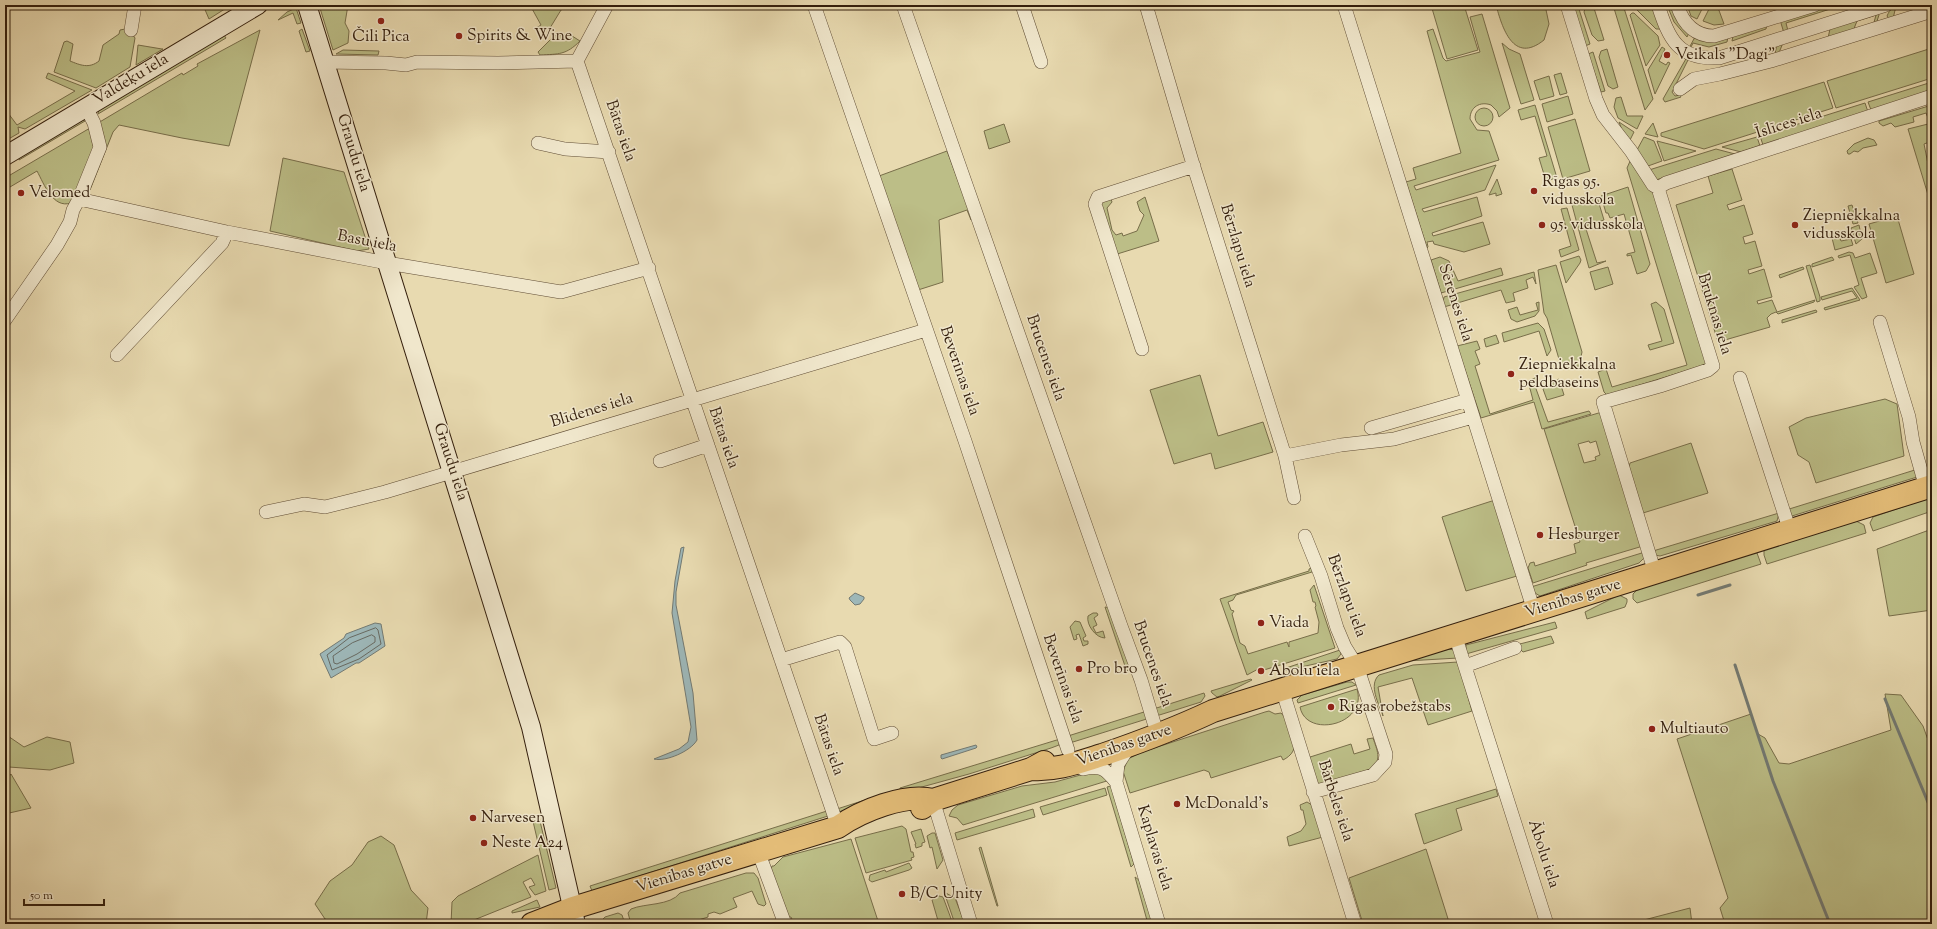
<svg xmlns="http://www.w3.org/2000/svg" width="1937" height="929" font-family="'Sorts Mill Goudy',serif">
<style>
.green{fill:#bcbe87;stroke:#786e4a;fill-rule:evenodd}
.water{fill:#9db7b8;stroke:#737a73}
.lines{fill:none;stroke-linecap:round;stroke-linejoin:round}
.shore{stroke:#686a62;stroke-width:1}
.stream{stroke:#737a73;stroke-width:3}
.street-casing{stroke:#604d35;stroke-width:14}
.secondary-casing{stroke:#331e0c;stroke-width:20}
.highway-casing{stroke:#331e0c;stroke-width:24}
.street{stroke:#f0e7cc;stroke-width:13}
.secondary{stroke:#f0e7cc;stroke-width:18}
.highway{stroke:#e4bd78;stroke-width:22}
.poi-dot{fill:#8f2418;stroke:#f0e7cc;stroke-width:1.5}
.labels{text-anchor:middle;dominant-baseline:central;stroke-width:3;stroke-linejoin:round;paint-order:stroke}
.poi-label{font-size:16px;fill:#331e0c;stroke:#f0e7cc;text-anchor:start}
.street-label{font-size:16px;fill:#331e0c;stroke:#f0e7cc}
</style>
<rect width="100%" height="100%" fill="#e8dab0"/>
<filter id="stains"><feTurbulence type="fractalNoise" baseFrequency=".005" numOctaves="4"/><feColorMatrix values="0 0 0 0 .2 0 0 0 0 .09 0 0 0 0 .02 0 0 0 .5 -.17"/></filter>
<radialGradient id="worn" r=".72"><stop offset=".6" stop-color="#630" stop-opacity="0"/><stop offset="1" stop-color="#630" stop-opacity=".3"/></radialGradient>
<path class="green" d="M203,5H231L209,19Z
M319,5H348L345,23L349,31L348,43L333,50Z
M530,5H571L561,10L550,28H536L541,25Z
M1431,5H1464L1478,50L1447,59Z
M1496,5H1545L1549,24L1544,40C1513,65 1502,27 1496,5Z
M1586,5H1593L1604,40L1598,41L1592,35L1584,12Z
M1613,5H1623L1653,99L1645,110Z
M1632,5H1653L1662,29H1656Z
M1667,5H1672L1689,33L1687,37L1674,22Z
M1687,5H1704L1697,19L1691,16Z
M1711,5H1717L1724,24L1714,25L1703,21Z
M1828,5H1843L1786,23L1788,31L1784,33L1780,20Z
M1900,5H1910L1895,10L1893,19L1890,20L1887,16C1890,9 1893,7 1900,5Z
M1578,6L1590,44L1585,46L1573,8Z
M296,8L301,23L297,24L293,13L278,20L287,12Z
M1877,12L1879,15L1876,24L1873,26L1876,15L1857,21L1853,31L1828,38L1830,29L1783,43L1778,55L1775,54L1777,44Z
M1632,13H1634L1658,36L1660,45L1646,66L1630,15Z
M1482,14L1510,108L1499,117L1497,111L1491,105C1480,101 1470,107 1470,119L1477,130L1489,131L1499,160L1414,186L1416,190L1496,165L1485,190L1422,209L1424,212L1477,197L1482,216L1432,233L1433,236L1483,222L1490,244L1464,252L1434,244L1433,241L1427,242L1428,247L1427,248L1406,182L1416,179L1413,168L1461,153L1427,31L1433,29L1443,58L1446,61L1480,52L1470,17Z
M1767,25L1766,29L1732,41L1733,36Z
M125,29L131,32L135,38L130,67L96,88L54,72L64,42L67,41L73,44L70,61C80,65 89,69 99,61L103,45L119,34L120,30Z
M302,29L310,51L306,52L299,31Z
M260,30L229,146L182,138L119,125L113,132L90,190L98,123L182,73L183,75L198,66L197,64Z
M569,34L580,41C566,55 559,54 540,55L538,52L555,35L558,36Z
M224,35L226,38L98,114L99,109Z
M1695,37H1728L1727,42L1709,47L1693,43L1690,49L1689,48Z
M1502,43L1509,49L1520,54L1534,100L1521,104Z
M138,45L162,49H163L136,65Z
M1662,47L1665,49L1659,61L1666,65L1668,62L1670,63L1655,94L1648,70Z
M1932,48V78L1836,108L1827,81Z
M1607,49L1618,87L1613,89L1608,86L1599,57L1601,51Z
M343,50L379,51L378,55L336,54Z
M1593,52L1605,91L1601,92L1588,54Z
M1687,57L1689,58L1672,92L1675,96L1680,95L1681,97L1665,102L1663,99Z
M48,73L92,90L25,129L18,127L19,133L5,141V109L17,125L75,91L46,78Z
M1561,73L1567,93L1560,95L1554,75Z
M1549,76L1554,96L1540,100L1534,81Z
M1824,82L1833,108L1704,149L1661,136V133Z
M1932,82V90L1871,110L1868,102Z
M1568,96L1573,114L1547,122L1542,104Z
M1621,97L1627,116H1643L1637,129L1618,118L1614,107L1616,98Z
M1865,103L1868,112L1763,145L1760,136Z
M1535,105L1557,178L1546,181L1539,158L1547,156L1535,116L1521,120L1518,110Z
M1932,105V117L1928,118L1926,113L1913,117L1914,122L1895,127L1891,123L1883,126L1879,123V121Z
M1475 117a9 9 0 1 1 18 0a9 9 0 1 1-18 0Z
M1575,119L1590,171L1563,179L1548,127Z
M83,120L85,121L19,160V155Z
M1619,122L1634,132L1630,140L1622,130Z
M1653,123L1658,137L1645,134Z
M1932,123V141L1924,144L1928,164H1932V208L1908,129Z
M1004,124L1010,142L989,149L984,131Z
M90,128L94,149L71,203C53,209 44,184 37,171L10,187L5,178Z
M1644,137L1654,141L1662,161L1648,166L1637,150Z
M1757,137L1760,146L1741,152L1722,147Z
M1868,138L1874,140L1877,145L1863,148L1858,152L1854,151L1850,154H1848L1847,151L1854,144Z
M1657,141L1696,151L1664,161Z
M1716,149L1735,154L1656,180L1649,170Z
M947,151L972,217L971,220L967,210L939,220L943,282L918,290L879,176Z
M283,158L344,172L369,249L357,251L270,231Z
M1631,159L1659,202L1708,364L1607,395L1604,392L1598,372L1606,369L1612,387L1687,365L1627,168Z
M1732,169L1742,200L1727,205L1729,210L1744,205L1753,234L1743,237L1745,244L1755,241L1762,266L1748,270L1749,274L1764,269L1772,297L1757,301L1758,304L1772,300L1777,312L1815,300L1814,302L1778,314L1776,312L1771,314L1767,318L1770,327L1718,342L1676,205L1713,193L1708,176Z
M1497,179L1502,194L1496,196V193L1489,195Z
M1628,187L1650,264L1646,271L1637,274L1631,255L1627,256V254L1635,252L1624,214L1610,218L1608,213H1606L1601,196Z
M1110,196L1112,202L1107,208L1112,230L1116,235L1122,233L1123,236L1137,231L1144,215L1140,211L1137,202L1145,197L1159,241L1114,255L1099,203Z
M1597,197L1604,220L1585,226L1597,263L1606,261L1589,268L1572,205Z
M1852,205L1858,223L1853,224L1848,206Z
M1567,208L1579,250L1561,257L1559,250L1571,246L1561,209Z
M1897,216L1914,274L1886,283L1869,224Z
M1859,225L1862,239L1856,244L1851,228Z
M1838,232L1841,241L1851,239L1853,245L1835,250L1831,234Z
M1849,252L1853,253L1855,258L1870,253L1877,273L1861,278L1867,297L1862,299L1854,287L1859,285L1850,255L1839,258L1838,256Z
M1579,256L1581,260L1580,263L1566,283L1560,262Z
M1440,257L1449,261L1458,281L1501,268L1503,275L1441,293L1431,260Z
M1832,257L1834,260L1812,267V264Z
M1556,265L1582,352L1579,366L1564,368L1561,366L1547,318L1544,313L1538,270Z
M1810,265L1820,297V301L1817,302L1806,266Z
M1608,267L1613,284L1595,290L1590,272Z
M1803,267L1804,269L1780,278L1779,275Z
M1534,272L1536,284L1533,277L1526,280L1528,288L1513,293L1515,301L1506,303L1501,290L1444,307L1443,302L1444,297Z
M1852,288L1860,300L1825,310L1824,308L1857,298L1852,291L1822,300L1821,297Z
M1539,302V311L1535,316L1517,322L1511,319L1508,310L1517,307L1520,315L1538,310L1536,303Z
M1656,302L1664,309L1674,343L1650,350L1648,345L1662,341L1651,304Z
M1816,310L1817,312L1782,323V320Z
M1538,323L1544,329L1551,350L1547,356L1539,331L1504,342L1502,333Z
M1496,335L1499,343L1486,347L1484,339Z
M1477,341L1480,349L1475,351L1480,364L1475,366L1490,414L1533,400L1528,381L1537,377L1535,386L1548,422L1589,411L1591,414L1542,429L1534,402L1481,418L1457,346Z
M1200,375L1218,436L1263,422L1273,452L1215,469L1211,453L1174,464L1150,390Z
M1559,379L1564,395L1547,400L1543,389Z
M1885,399L1897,404L1904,456L1816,483L1809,462L1798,455L1789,427L1806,418Z
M1602,412L1643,546L1586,563L1587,565L1533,583L1528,568L1530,563L1534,562L1535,566L1576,553L1574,544L1580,542L1544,429ZM1589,441L1590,443L1596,441L1600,455L1595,457L1596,460L1584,463L1578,444Z
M1691,443L1708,493L1643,513L1629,467L1630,463Z
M1918,469L1917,477L1792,516L1786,510Z
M1932,497V511L1873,531L1870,523L1873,517Z
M1495,500L1517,576L1466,591L1442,517Z
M1779,513L1777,521L1660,556L1655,555L1653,551Z
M1856,521L1864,525L1866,533L1767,564L1764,555V550Z
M1932,529V610L1889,616L1877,549Z
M1645,552V557L1639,563L1540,596L1535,593L1531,587Z
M1753,552L1757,553L1761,564L1637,603L1633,599V594L1638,589Z
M1314,567L1312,572L1236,595L1233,600L1228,602L1231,610L1234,611L1232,614L1240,643L1245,646L1248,654L1287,642L1289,647V642L1318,633L1319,622L1315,607L1316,606L1315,602H1313L1310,590L1314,585L1335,648L1264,670L1260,668L1247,675L1220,599L1309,571V569Z
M1619,595L1627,599V602L1625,607L1587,619L1585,612Z
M1105,607L1110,608L1131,669L1128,671L1126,669Z
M1093,613H1097L1098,615L1094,618L1097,625L1093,627L1096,633L1103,631L1105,638C1096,638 1086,625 1088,616Z
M1075,621L1080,622L1086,636L1083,638L1084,641H1088V644L1083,646L1079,634L1076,635L1077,639L1074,640L1070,627Z
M1555,622L1557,628L1466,654V645Z
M1551,636L1554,643L1523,652L1516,645Z
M1449,649L1454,650L1458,658L1406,661Z
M1340,650L1341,654L1337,659L1283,671V669Z
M1458,662L1472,711L1428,725L1412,678L1378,687L1383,716C1379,704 1368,685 1379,675L1413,665Z
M1251,679L1252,680L1220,696L1217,697L1212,693L1211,691Z
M1347,682H1352L1356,685L1298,703L1297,700L1302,695Z
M1357,689C1368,725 1306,739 1300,707Z
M1204,693L1205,696L1201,702L1073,742H1070L1068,736Z
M1885,694L1901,695L1923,726L1932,751V924H1725L1720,908L1728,898L1677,739L1751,714L1758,734L1765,738L1779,763L1789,764L1891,730Z
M1269,711L1275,714L1281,713C1288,720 1298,741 1293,751C1291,755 1287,758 1283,760L1281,756L1211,778L1209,772L1204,770L1130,793L1123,771L1128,759L1142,752L1265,712Z
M5,734L24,747L47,737L70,742L74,763L50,770L9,767L5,769Z
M1373,738C1377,750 1382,759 1372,769L1320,784L1314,781L1307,758L1351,744L1354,754L1370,749L1367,739Z
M1060,739L1059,745L1051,748L969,774L900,793V788Z
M1095,771L1110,780L963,825L957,818L949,816L952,810L958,805L1022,786L1055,782Z
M11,774L31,808L5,814V781Z
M1111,786L1134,864L1131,867L1107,787Z
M1105,788L1107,795L1043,815L1040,807Z
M1496,789L1498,796L1456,809L1462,830L1424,844L1415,814Z
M893,791L894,796L838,812L837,809Z
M1307,802L1312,805L1323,837L1289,846L1287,837L1301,831L1306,824L1303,810H1301L1300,805Z
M1033,809L1035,817L957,840L955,833Z
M830,810L828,816L592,891L590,886Z
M537,816L539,817L556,888L549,890L532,817Z
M902,826L906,829L911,852H913L914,857L911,858L912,860L866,873L855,838Z
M921,829L925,842L922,843V846L916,848L915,844H916L911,832Z
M932,833H935L943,860L937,869L932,847L930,848L927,836Z
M381,836L394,845L411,890L428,908L426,924H336L325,919L315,904L330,881L352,865L368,842Z
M851,839L879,924H794L791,917L784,918L770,873L772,866H774L783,857Z
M981,847L998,906H997L979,848Z
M1426,849L1449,922L1441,924H1363L1349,878Z
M538,855L546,891L535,895L529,887L535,885L531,878L523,882L531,897L464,924H451L452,902L458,896Z
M909,863L912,868L909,870L872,882L869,880L870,875L885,870L886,872Z
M746,873H754L758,878L766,904L764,906L758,904L752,891L733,898L737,907L720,914L714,912L708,914V917L689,923L631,924L628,913L631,909C645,903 670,906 680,893Z
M1135,877L1139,880L1153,924H1148Z
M944,892L955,898L965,924H955Z
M939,896L943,897L953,924H939L932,900Z
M537,900L540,907L512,913V911Z
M1690,908L1692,924H1641L1640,921Z
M618,913L622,915L625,924H598L605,917Z"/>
<path class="water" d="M684,547L676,592V605L693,693L697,740C691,751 666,762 654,759L679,749L688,742L691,727L672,613L675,581L681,548Z
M855,593L864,597V599L860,604L855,605L850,600L849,598Z
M375,623L381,624L385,646L359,663H356L331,678L320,654L344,638L346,634Z
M976,745L977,747L976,748L942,759L941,758V755Z"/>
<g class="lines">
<path class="shore" d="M376,628L378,630L381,644L359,659L332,670L327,655L349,638Z
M372,635L375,637V642L357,654L337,664L334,663L333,656L352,643Z"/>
<path class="stream" d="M1698,595L1730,585
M1735,665L1773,781L1830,924
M1885,699L1932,812"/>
<defs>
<path id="street" d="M814,5L965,441L1068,750
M903,5L1121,626L1141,680L1154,723
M1022,5L1041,62
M1146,5L1192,161L1285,456L1294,498
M1344,5L1534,611
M1567,5L1596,99L1603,115L1631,151L1653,185L1658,188L1713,366L1708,370L1660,386L1603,402L1655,573
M1658,5C1669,39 1678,60 1719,58L1886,5
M1677,5C1683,23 1694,36 1714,36L1815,5
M131,30L135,5
M577,61L838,827
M324,62L386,63L406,65L417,62L498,63L577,61L607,5
M1680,89L1694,79L1720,74L1771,61L1932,11
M538,143L565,149L609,152
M1658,188L1666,183L1932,96
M79,199L227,232L387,263L561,292L649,268
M5,320L57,245L70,222L73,210L79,199L100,147L94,123L86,107
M1880,322L1909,417L1913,442L1926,488
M1142,349L1095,204L1098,197L1194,166
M117,355L222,243L227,232
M1740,378L1790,531
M1371,428L1468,400
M1285,456L1341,445L1394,439L1473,417
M660,461L708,445
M266,512L304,504L325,507L385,492L926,330
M1305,536L1321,576L1337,628L1345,647L1357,666L1386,754L1385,762L1373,775L1313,792
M1455,635L1547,924
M781,660L840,642L845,647L874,739L892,733
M1465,666L1515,648
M1282,689L1355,924
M1083,769C1100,765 1105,768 1116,782L1159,924
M1116,782L1118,764L1129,747
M933,800L971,924
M758,851L785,924"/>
<path id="secondary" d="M307,5L531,727L576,924
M5,156L258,5"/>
<path id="highway" d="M1031,769C1056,771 1079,762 1102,755C1140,742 1177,728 1213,711L1932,486
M922,808L933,800L1031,769L1044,762
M532,924L573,908L838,827C861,811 905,793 933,800"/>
</defs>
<use href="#street" class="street-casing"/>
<use href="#secondary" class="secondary-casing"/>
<use href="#highway" class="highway-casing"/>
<use href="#street" class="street"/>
<use href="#secondary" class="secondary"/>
<use href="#highway" class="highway"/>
</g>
<g class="poi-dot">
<circle cx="381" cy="21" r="4"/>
<circle cx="459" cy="36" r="4"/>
<circle cx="1667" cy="55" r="4"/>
<circle cx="1534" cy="191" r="4"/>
<circle cx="21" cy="193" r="4"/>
<circle cx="1542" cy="225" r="4"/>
<circle cx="1795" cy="225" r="4"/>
<circle cx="1511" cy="374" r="4"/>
<circle cx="1540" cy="535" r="4"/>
<circle cx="1261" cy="623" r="4"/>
<circle cx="1079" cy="669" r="4"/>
<circle cx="1261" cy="671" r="4"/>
<circle cx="1331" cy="707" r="4"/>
<circle cx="1652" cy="729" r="4"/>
<circle cx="1177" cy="804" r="4"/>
<circle cx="473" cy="818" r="4"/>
<circle cx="484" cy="843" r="4"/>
<circle cx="902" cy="894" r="4"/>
</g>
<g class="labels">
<g class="poi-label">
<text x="467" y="36">Spirits &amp; Wine</text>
<text x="381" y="37" text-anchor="middle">Čili Pica</text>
<text x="1675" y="55">Veikals "Dagi"</text>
<text x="1542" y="182">Rīgas 95.<tspan x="1542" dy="18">vidusskola</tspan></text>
<text x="29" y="193">Velomed</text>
<text x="1803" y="216">Ziepniekkalna<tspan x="1803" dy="18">vidusskola</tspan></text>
<text x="1550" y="225">95. vidusskola</text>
<text x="1519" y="365">Ziepniekkalna<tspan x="1519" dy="18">peldbaseins</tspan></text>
<text x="1548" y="535">Hesburger</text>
<text x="1269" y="623">Viada</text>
<text x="1087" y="669">Pro bro</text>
<text x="1269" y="671">Ābolu iela</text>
<text x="1339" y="707">Rīgas robežstabs</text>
<text x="1660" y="729">Multiauto</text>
<text x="1185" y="804">McDonald's</text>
<text x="481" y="818">Narvesen</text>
<text x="492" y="843">Neste A24</text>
<text x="910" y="894">B/C Unity</text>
</g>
<g class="street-label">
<text transform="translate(131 80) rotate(-31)">Valdeķu iela</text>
<text transform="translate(1789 124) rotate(-18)">Īslīces iela</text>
<text transform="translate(620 131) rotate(71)">Bātas iela</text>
<text transform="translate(353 153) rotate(73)">Graudu iela</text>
<text transform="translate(367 242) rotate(11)">Basu iela</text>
<text transform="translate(1237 246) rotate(73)">Bērzlapu iela</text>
<text transform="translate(1455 303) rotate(72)">Sērenes iela</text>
<text transform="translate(1714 314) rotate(73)">Bruknas iela</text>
<text transform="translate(1045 358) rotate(71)">Brucenes iela</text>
<text transform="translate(959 371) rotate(71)">Beverīnas iela</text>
<text transform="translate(592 411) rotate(-17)">Blīdenes iela</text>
<text transform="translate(723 438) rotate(71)">Bātas iela</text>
<text transform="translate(450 462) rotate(72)">Graudu iela</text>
<text transform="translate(1346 596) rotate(70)">Bērzlapu iela</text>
<text transform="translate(1573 599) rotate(-17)">Vienības gatve</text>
<text transform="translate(1152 664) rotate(71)">Brucenes iela</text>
<text transform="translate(1062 679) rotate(71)">Beverīnas iela</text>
<text transform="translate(828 745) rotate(71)">Bātas iela</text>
<text transform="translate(1124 746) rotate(-19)">Vienības gatve</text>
<text transform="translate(1335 801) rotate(72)">Bārbeles iela</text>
<text transform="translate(1154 848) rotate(73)">Kaplavas iela</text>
<text transform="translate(1543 854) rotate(72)">Ābolu iela</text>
<text transform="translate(684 874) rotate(-17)">Vienības gatve</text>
</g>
</g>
<rect width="1937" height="929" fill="none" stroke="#e8dab0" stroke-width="20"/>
<rect x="6" y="6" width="1925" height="917" fill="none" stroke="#331e0c" stroke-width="2"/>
<rect x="10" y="10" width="1917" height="909" fill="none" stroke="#331e0c"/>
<path d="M24 899v6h80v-6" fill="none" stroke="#331e0c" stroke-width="2"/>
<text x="30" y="899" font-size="12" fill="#331e0c" stroke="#f0e7cc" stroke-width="3" paint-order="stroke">50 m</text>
<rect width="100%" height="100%" filter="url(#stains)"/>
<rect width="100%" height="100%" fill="url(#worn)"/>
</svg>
